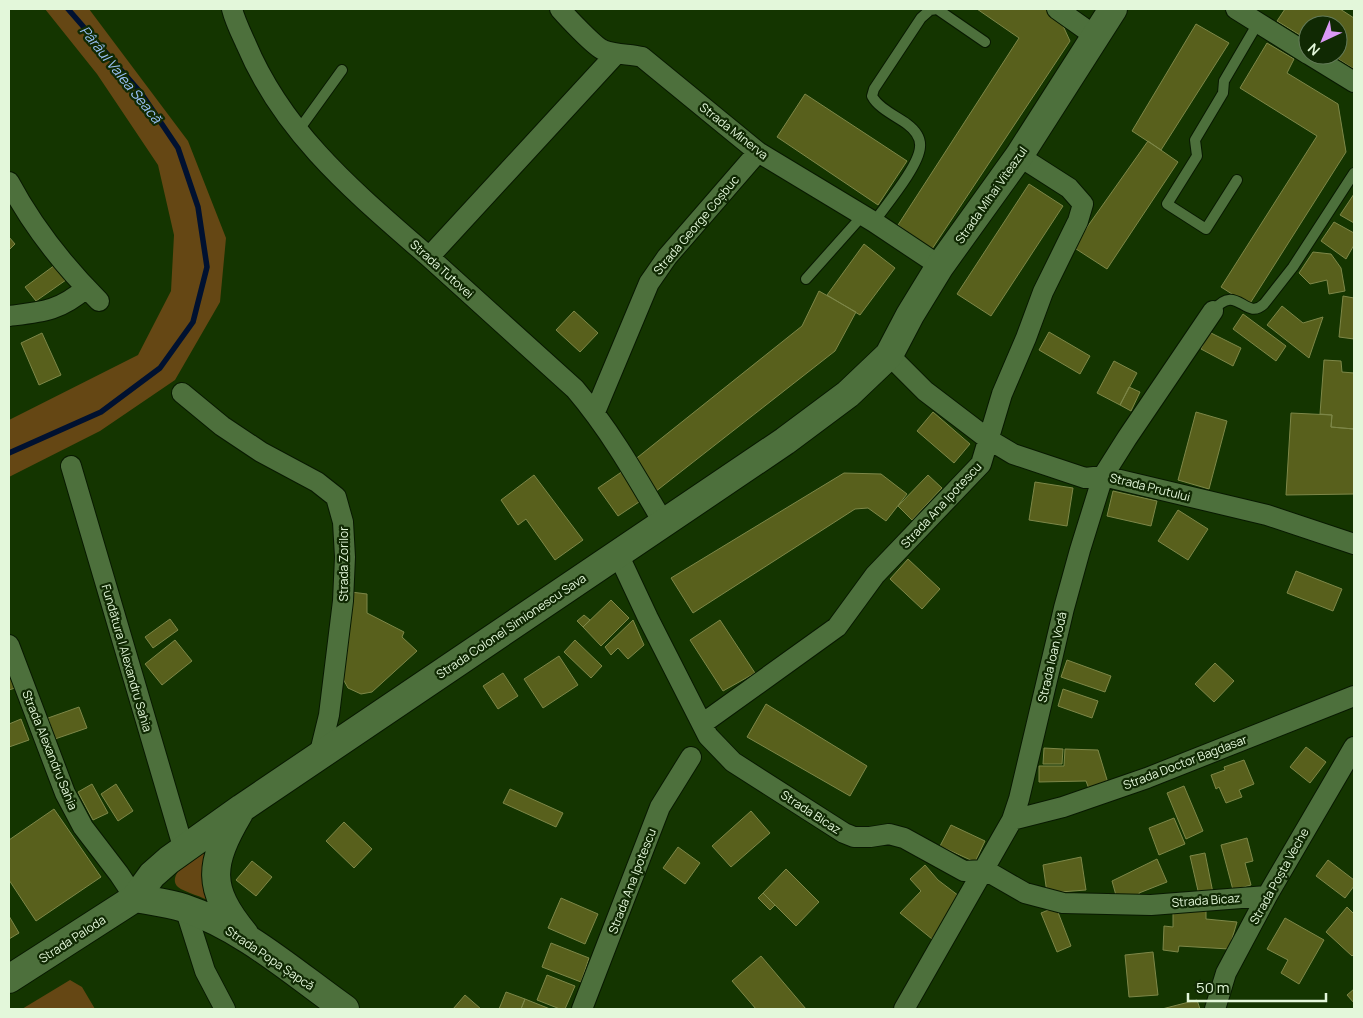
<svg xmlns="http://www.w3.org/2000/svg" width="1363" height="1018" font-family="Manrope,sans-serif">
<style>
.grass{fill:#654714}
.lines{fill:none;stroke-linecap:round;stroke-linejoin:round}
.stream{stroke:#001130;stroke-width:5.5}
.building{fill:#58601c;stroke:#7d8748}
.lane-casing{stroke:#081901;stroke-width:12}
.street-casing{stroke:#081901;stroke-width:22}
.secondary-casing{stroke:#081901;stroke-width:30}
.lane{stroke:#4d703c;stroke-width:10}
.street{stroke:#4d703c;stroke-width:20}
.secondary{stroke:#4d703c;stroke-width:28}
.labels{text-anchor:middle;dominant-baseline:central;stroke-width:4.5;stroke-linejoin:round;paint-order:stroke}
.street-label{font-size:12px;fill:#e3f7da;stroke:#102903}
.water-label{font-size:14px;font-style:italic;fill:#9ac1f6;stroke:#102903}
</style>
<rect width="100%" height="100%" fill="#143500"/>
<path class="grass" d="M45,9H89L188,141L226,238L220,302L175,380L100,431L9,477V420L138,355L171,291L174,235L158,165L97,74Z
M208,844L213,903C204,897 184,892 178,887C164,875 200,850 208,844Z
M70,980L82,987L95,1009H22Z"/>
<g class="lines">
<path class="stream" d="M9,453L101,412L160,368L193,322L207,267L198,207L178,148L141,93L68,9"/>
</g>
<path class="building" d="M977,9H1047L1059,17L1070,41L932,249L898,225L1019,38Z
M1285,9H1340L1354,18V69L1332,55H1338V25H1308V40L1277,21Z
M1196,24L1229,43L1161,150L1132,131Z
M1267,43L1294,59L1287,73L1338,104L1346,152L1249,305L1221,287L1317,136L1240,88Z
M805,94L907,161L878,205L777,137Z
M1148,141L1178,162L1107,269L1073,247Z
M1029,184L1063,206L991,316L957,294Z
M1354,194V223L1340,215Z
M1334,222L1354,233V245L1346,259L1321,241Z
M9,237L15,244L9,250Z
M864,244L895,268L860,315L827,295Z
M1313,252L1331,254L1341,268L1345,291L1329,294L1327,280L1310,284L1299,273Z
M55,265L66,280L36,301L25,287Z
M819,291L856,312L835,351L655,492L633,461L802,326Z
M1343,296L1354,298V339L1339,337Z
M1282,306L1303,323L1323,317L1309,358L1267,325Z
M574,311L598,333L580,352L556,330Z
M1243,314L1286,346L1276,361L1233,329Z
M1049,332L1090,356L1080,374L1039,350Z
M1209,332L1241,348L1233,366L1201,349Z
M42,333L61,375L39,385L21,343Z
M1324,360L1341,361L1342,372L1354,373V429L1331,427L1332,415L1320,414Z
M1114,361L1137,373L1120,405L1097,393Z
M1129,387L1140,392L1131,411L1120,405Z
M933,412L970,444L954,463L917,431Z
M1196,412L1227,421L1209,489L1178,480Z
M1291,413L1332,415L1331,427L1354,429V494L1286,495Z
M623,471L642,500L618,516L598,488Z
M844,473L881,474L907,494L886,521L868,508L855,509L693,613L671,578Z
M534,475L583,540L555,560L526,519L518,525L501,500Z
M928,475L942,488L912,520L898,506Z
M1035,482L1073,488L1067,526L1029,520Z
M1113,491L1157,501L1151,526L1107,516Z
M1178,510L1208,529L1188,560L1158,541Z
M908,559L940,589L922,609L890,579Z
M1296,571L1342,589L1333,611L1287,593Z
M351,592L367,594V613L404,632L402,637L417,651L372,692L361,694L348,688L342,677Z
M611,600L629,618L601,646L583,627Z
M584,615L590,620L583,627L577,621Z
M170,619L178,630L153,648L145,637Z
M633,620L644,645L628,659L618,648L611,655L605,647Z
M720,620L755,673L723,691L690,640Z
M175,640L192,661L162,685L145,664Z
M575,640L602,666L591,678L564,652Z
M559,656L578,685L543,708L524,679Z
M1067,660L1111,676L1105,692L1061,677Z
M1215,663L1234,681L1214,702L1195,684Z
M9,672L15,688L9,690Z
M503,673L518,696L498,709L483,686Z
M1063,689L1098,701L1092,718L1058,706Z
M766,704L867,766L850,796L747,737Z
M79,707L87,728L55,739L48,718Z
M21,719L29,740L9,747V724Z
M1306,747L1326,762L1310,783L1290,767Z
M1044,748L1063,749L1062,764H1043Z
M1065,749L1098,750L1108,783L1089,789L1086,781L1039,782V766H1064Z
M1244,760L1254,784L1239,790L1242,797L1226,803L1219,787L1216,789L1211,775L1225,770L1224,767Z
M92,784L108,813L93,820L78,792Z
M116,784L133,811L118,821L101,794Z
M1184,786L1203,831L1186,839L1167,793Z
M510,789L563,813L556,827L503,803Z
M54,809L101,877L36,921L9,880V840Z
M751,811L770,833L731,867L712,846Z
M1174,818L1185,844L1159,855L1149,828Z
M344,822L372,849L354,868L326,841Z
M951,825L985,841L975,862L940,846Z
M1247,838L1253,861L1245,863L1251,885L1233,890L1221,845Z
M678,847L700,863L685,884L663,868Z
M1205,853L1213,893L1199,895L1190,856Z
M1081,857L1086,890L1047,893L1043,865Z
M1157,859L1167,882L1139,893L1140,898L1117,899L1112,881Z
M1328,860L1354,880V886L1345,898L1316,876Z
M252,861L272,877L256,896L236,880Z
M925,865L938,880L959,896L932,939L900,913L921,891L910,879Z
M786,869L819,902L796,926L763,893Z
M763,893L775,905L770,910L758,898Z
M561,898L598,914L585,944L548,928Z
M1056,907L1071,946L1057,952L1041,913Z
M1347,907L1354,914V954L1352,956L1326,932Z
M1206,908V919L1237,922L1229,949L1179,946L1178,952L1163,950L1164,926L1173,927V909Z
M9,916L19,933L9,939Z
M1285,918L1324,940L1299,984L1281,973L1288,960L1267,949Z
M551,943L589,958L581,982L542,967Z
M1153,952L1158,995L1129,997L1125,955Z
M761,956L806,1009H756L732,981Z
M547,975L575,986L565,1009H560L537,1000Z
M1354,989V1003L1347,995Z
M506,992L525,999L521,1009H499Z
M465,995L481,1009H453Z
M525,999L550,1009H521Z
M1197,1000L1200,1009H1162Z"/>
<g class="lines">
<defs>
<path id="lane" d="M298,131L342,70
M1237,180L1206,229L1167,204L1197,156L1195,140L1223,93L1224,81L1258,23
M874,222C886,205 919,166 920,147C921,137 915,130 907,124C896,116 878,108 872,96L874,89L921,18L930,10L937,9L985,42
M806,279L863,215
M1213,311C1237,281 1245,322 1264,304L1293,267L1354,173"/>
<path id="street" d="M232,9C235,21 241,33 246,44C284,135 357,194 429,257C478,301 527,345 575,389C610,430 636,476 663,522
M560,9C567,17 594,46 603,50C616,55 630,54 642,57L758,152L874,222L940,266
M1057,9L1095,36
M1236,9L1308,54
M1310,55L1354,82
M9,182C33,227 64,266 99,301
M429,257L616,54
M9,316C42,312 60,311 86,288
M889,355L925,391L988,439L1013,454L1085,478L1103,476L1267,515L1354,544
M182,393L222,426L261,452L317,482L336,497L343,522L345,557L343,601L329,715L319,756
M595,412L649,283L667,257L758,152
M71,466L184,850
M618,554L648,618L708,736L733,762L844,833L854,837H870L889,834L904,838L964,871L985,870L1025,893L1063,903L1151,905L1267,896
M9,645L65,793L83,827L119,874L135,898
M702,724L837,627L875,575L981,464L1002,394L1026,338L1043,292L1078,221L1083,204L1069,188L1019,156
M1012,820L1063,807L1147,778L1354,696
M185,908L205,971L225,1009
M582,1009L660,807L691,757
M904,1009L1012,820L1019,799L1064,608L1080,550L1103,476L1127,438L1213,311
M1215,1009L1226,973L1267,896L1354,747"/>
<path id="secondary" d="M239,813C209,864 206,888 245,935
M135,898C151,901 168,903 184,908C244,928 294,973 345,1009
M9,979L135,898L152,875L169,860L242,808L785,441L848,394L889,355L910,315L940,266L1019,156L1113,9"/>
</defs>
<use href="#lane" class="lane-casing"/>
<use href="#street" class="street-casing"/>
<use href="#secondary" class="secondary-casing"/>
<use href="#lane" class="lane"/>
<use href="#street" class="street"/>
<use href="#secondary" class="secondary"/>
</g>
<g class="labels">
<g class="street-label">
<text transform="translate(734 131) rotate(38)">Strada Minerva</text>
<text transform="translate(991 195) rotate(-55)">Strada Mihai Viteazul</text>
<text transform="translate(696 225) rotate(-50)">Strada George Coșbuc</text>
<text transform="translate(442 269) rotate(42)">Strada Tutovei</text>
<text transform="translate(1150 487) rotate(14)">Strada Prutului</text>
<text transform="translate(941 505) rotate(-47)">Strada Ana Ipotescu</text>
<text transform="translate(343 564) rotate(-90)">Strada Zorilor</text>
<text transform="translate(511 626) rotate(-34)">Strada Colonel Simionescu Sava</text>
<text transform="translate(1052 657) rotate(-77)">Strada Ioan Vodă</text>
<text transform="translate(127 658) rotate(74)">Fundătura I Alexandru Sahia</text>
<text transform="translate(50 750) rotate(68)">Strada Alexandru Sahia</text>
<text transform="translate(1185 762) rotate(-21)">Strada Doctor Bagdasar</text>
<text transform="translate(811 812) rotate(33)">Strada Bicaz</text>
<text transform="translate(1279 876) rotate(-61)">Strada Poșta Veche</text>
<text transform="translate(632 881) rotate(-69)">Strada Ana Ipotescu</text>
<text transform="translate(1206 900) rotate(-4)">Strada Bicaz</text>
<text transform="translate(72 939) rotate(-33)">Strada Paloda</text>
<text transform="translate(270 958) rotate(34)">Strada Popa Șapcă</text>
</g>
<g class="water-label">
<text transform="translate(121 74) rotate(51)">Pârâul Valea Seacă</text>
</g>
</g>
<rect width="1363" height="1018" fill="none" stroke="#e3f7da" stroke-width="20"/>
<g transform="translate(1323 40) rotate(224)"><circle r="24" fill="#102903" stroke="#647b59"/>
<path d="M0-4L9 19L0 12L-9 19Z" fill="#db99f5"/>
<text y="-8" font-size="14" font-weight="bold" text-anchor="middle" fill="#e3f7da">N</text>
</g>
<path d="M1188 993v8h138v-8" fill="none" stroke="#e3f7da" stroke-width="2.5"/>
<text x="1196" y="993" font-size="15" fill="#e3f7da" stroke="#102903" stroke-width="4" paint-order="stroke">50 m</text>
</svg>
